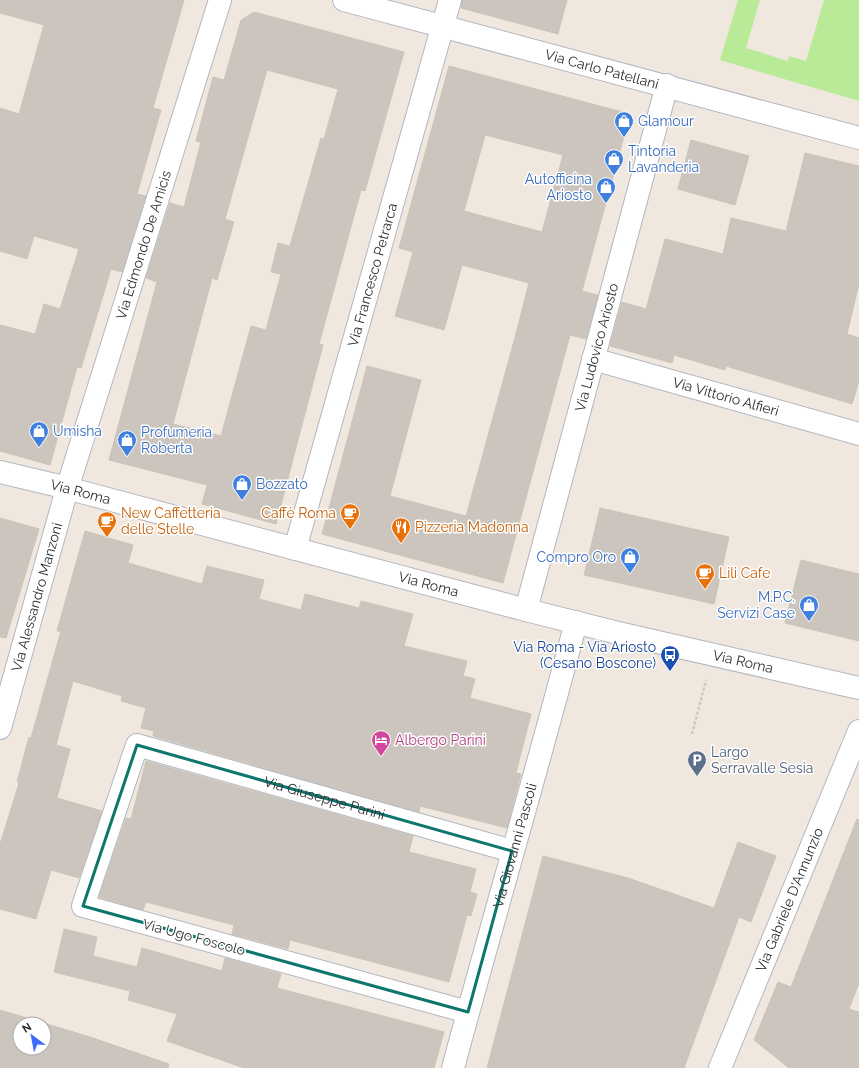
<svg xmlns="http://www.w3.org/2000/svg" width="859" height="1068" font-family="Raleway,sans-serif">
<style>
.green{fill:#b8ea97}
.building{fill:#cbc5be;stroke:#ccc4b8;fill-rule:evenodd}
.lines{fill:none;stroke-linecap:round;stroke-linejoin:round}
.minor-casing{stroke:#b3b6c2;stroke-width:24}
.path{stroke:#c8c8c8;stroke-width:2.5;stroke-dasharray:3 2;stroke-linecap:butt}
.minor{stroke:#fff;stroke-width:22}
.marked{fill:none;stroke:#0f766e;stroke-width:3;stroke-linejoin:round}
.labels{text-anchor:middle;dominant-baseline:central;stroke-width:3;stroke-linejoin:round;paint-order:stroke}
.street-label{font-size:14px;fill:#2d2d2d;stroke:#fff}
.shop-label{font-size:14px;fill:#366cbe;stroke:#fff;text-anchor:start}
.food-label{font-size:14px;fill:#c56008;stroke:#fff;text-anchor:start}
.transit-label{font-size:14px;fill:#164399;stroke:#fff;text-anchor:end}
.hotel-label{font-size:14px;fill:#b23c85;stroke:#fff;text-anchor:start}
.service-label{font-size:14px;fill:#4e5e75;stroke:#fff;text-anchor:start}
</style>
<rect width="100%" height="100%" fill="#f0e8df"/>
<path class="green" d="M738,0H760L746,48L788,61L789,56L806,61L824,0H859V101L720,60Z"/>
<path class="building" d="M0,0H184L153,108L161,110L137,194L146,196L122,272L111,269L81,368L77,367L50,465L0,451V325L35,334L44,304L60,309L79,249L34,236L27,259L0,251V108L19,114L44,25L0,13Z
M462,0H567L558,34L461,8Z
M254,12L404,52L365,191L361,190L319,344L323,345L276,524L202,504L207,485L109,460L157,282L146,278L170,203L184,207L201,142L196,141L213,77L224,80L241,20ZM267,70L338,89L324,139L321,138L290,246L278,243L271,272L281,274L266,330L251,326L221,436L173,424L212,278L217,280L234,222L225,219Z
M449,66L630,114L582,291L598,295L586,339L570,335L503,583L322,534L367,366L421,380L390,496L466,516L514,341L529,283L462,265L444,330L395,316L413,252L399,248ZM485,135L563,155L542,232L464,211Z
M691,140L749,156L735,205L678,189Z
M805,153L859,166V284L847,334L859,338V381L852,404L726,366L725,370L674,355L672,363L610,346L622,302L646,309L665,239L723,254L731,218L786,231Z
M600,508L729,537L714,604L584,575Z
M0,518L39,529L6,638L0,637Z
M85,531L133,545L128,563L202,584L207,566L264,580L259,599L301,610L305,594L359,608L361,601L413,614L404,646L467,661L463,676L475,679L470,698L531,714L516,773L521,774L507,828L420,806L419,812L153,736L154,731L141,728L146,708L121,701L122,696L73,681L56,745L70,749L57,798L102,811L79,878L51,870L36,919L0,909V844L19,783L17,782L29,737L31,738L61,631H57Z
M801,560L859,574V641L785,623Z
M146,761L413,836L409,852L476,869L470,892L477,894L471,916L467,915L449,982L290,940L288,949L232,934L234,925L146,902L143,910L99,897L126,818L131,819Z
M857,819L859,820V983L849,1009L859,1012V1068H789L754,1040L778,982L791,987Z
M738,842L776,856L751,922L739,917L684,1068H487L543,856L628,878L714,908Z
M64,929L97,937L93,956L137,967L142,948L222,971L225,958L281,974L277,988L444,1032L434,1068H244L167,1041L177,1014L128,1000L130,991L54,972Z
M0,1010L87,1036L169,1064L168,1068H0ZM20,1024H44V1048H20Z"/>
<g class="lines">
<defs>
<g id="minor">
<path id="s1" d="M344,0L859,138"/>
<path id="s2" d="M593,359L859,434"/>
<path id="s3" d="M0,472L55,485L526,610L618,633L859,688"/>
<path id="s4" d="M295,549L450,0"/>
<path id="s5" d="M526,610L667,85"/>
<path id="s6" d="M0,728L67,489L220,0"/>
<path id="s7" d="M468,1012L83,906L137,745L512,851"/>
<path id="s8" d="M453,1068C493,919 537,771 576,622"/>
<path id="s9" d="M720,1068L859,731"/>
</g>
</defs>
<use href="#minor" class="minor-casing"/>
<path class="path" d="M692,734L706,680"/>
<use href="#minor" class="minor"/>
</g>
<path class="marked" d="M137,745L512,851L468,1012L83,906Z"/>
<defs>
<symbol id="shop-pin" viewBox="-11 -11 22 30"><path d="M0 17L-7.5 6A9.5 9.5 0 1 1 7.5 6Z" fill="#3f7fe0" stroke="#fff"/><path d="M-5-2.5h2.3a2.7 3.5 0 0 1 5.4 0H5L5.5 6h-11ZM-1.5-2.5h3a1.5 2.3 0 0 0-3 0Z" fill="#fff"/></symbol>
<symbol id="cafe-pin" viewBox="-11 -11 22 30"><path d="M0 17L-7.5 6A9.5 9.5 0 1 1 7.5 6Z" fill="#e8710a" stroke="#fff"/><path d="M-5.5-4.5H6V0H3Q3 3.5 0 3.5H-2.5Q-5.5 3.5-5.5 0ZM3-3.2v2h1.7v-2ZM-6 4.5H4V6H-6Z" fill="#fff"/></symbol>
<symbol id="restaurant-pin" viewBox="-11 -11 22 30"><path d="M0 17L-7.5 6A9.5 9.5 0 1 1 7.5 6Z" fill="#e8710a" stroke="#fff"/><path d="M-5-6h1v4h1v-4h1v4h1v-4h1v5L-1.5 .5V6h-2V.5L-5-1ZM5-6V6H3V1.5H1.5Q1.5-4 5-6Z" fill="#fff"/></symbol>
<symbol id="bus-pin" viewBox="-11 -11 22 30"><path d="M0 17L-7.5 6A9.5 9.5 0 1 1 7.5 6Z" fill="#1a4fb4" stroke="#fff"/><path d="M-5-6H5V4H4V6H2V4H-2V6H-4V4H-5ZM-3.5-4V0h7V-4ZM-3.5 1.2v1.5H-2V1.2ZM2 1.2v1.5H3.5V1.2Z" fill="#fff"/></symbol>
<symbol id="hotel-pin" viewBox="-11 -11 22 30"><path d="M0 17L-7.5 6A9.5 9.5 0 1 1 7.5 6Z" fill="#d1479c" stroke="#fff"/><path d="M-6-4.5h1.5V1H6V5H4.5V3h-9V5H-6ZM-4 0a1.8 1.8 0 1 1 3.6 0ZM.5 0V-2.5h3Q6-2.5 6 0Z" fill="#fff"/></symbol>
<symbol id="parking-pin" viewBox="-11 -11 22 30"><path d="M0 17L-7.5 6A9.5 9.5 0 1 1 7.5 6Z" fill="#5c6f8a" stroke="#fff"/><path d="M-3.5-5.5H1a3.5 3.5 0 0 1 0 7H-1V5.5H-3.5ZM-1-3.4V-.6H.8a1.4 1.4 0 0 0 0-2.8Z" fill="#fff"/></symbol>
</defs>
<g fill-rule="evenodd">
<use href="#shop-pin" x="613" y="110" width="22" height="30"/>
<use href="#shop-pin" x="603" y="148" width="22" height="30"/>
<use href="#shop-pin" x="595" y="176" width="22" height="30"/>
<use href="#shop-pin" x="28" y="420" width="22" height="30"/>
<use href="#shop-pin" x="116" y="429" width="22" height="30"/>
<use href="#shop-pin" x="231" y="473" width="22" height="30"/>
<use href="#cafe-pin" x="339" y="502" width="22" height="30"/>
<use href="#cafe-pin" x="96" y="510" width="22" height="30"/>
<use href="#restaurant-pin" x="390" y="516" width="22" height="30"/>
<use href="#shop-pin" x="619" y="546" width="22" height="30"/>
<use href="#cafe-pin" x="694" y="562" width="22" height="30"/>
<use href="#shop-pin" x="798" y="594" width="22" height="30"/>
<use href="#bus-pin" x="659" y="644" width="22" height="30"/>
<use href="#hotel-pin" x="370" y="729" width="22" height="30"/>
<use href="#parking-pin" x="686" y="749" width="22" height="30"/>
</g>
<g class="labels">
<g class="street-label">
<text stroke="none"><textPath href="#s1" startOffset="267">Via Carlo Patellani</textPath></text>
<text stroke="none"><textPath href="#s6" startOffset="504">Via Edmondo De Amicis</textPath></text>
<text stroke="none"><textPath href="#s4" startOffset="285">Via Francesco Petrarca</textPath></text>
<text stroke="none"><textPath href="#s5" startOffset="272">Via Ludovico Ariosto</textPath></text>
<text stroke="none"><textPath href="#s2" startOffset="138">Via Vittorio Alfieri</textPath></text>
<text stroke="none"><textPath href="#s3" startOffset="83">Via Roma</textPath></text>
<text stroke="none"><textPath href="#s3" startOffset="443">Via Roma</textPath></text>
<text stroke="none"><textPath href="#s6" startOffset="136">Via Alessandro Manzoni</textPath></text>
<text stroke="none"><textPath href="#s3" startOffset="767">Via Roma</textPath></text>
<text stroke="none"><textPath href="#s7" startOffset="764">Via Giuseppe Parini</textPath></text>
<text stroke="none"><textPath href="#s8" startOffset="231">Via Giovanni Pascoli</textPath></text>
<text stroke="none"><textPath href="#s9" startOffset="182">Via Gabriele D'Annunzio</textPath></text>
<text transform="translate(194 937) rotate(15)">Via Ugo Foscolo</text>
</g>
<g class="shop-label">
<text x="638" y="121">Glamour</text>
<text x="628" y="151">Tintoria<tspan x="628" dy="16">Lavanderia</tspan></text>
<text x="592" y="179" text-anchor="end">Autofficina<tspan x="592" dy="16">Ariosto</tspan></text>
<text x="53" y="431">Umisha</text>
<text x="141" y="432">Profumeria<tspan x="141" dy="16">Roberta</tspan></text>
<text x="256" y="484">Bozzato</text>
<text x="616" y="557" text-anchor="end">Compro Oro</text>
<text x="795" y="597" text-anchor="end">M.P.C.<tspan x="795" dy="16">Servizi Case</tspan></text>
</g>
<g class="food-label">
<text x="121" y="513">New Caffetteria<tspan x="121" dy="16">delle Stelle</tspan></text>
<text x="336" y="513" text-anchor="end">Caffè Roma</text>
<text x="415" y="527">Pizzeria Madonna</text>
<text x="719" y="573">Lili Cafe</text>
</g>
<g class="transit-label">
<text x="656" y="647">Via Roma - Via Ariosto<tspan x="656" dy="16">(Cesano Boscone)</tspan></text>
</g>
<g class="hotel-label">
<text x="395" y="740">Albergo Parini</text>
</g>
<g class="service-label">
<text x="711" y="752">Largo<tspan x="711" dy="16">Serravalle Sesia</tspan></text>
</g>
</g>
<g transform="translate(32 1036) rotate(328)"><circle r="19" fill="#ffffff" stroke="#ababab"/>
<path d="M0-3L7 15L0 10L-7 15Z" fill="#3d6bff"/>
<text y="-6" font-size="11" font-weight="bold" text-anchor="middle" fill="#2d2d2d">N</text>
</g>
</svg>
